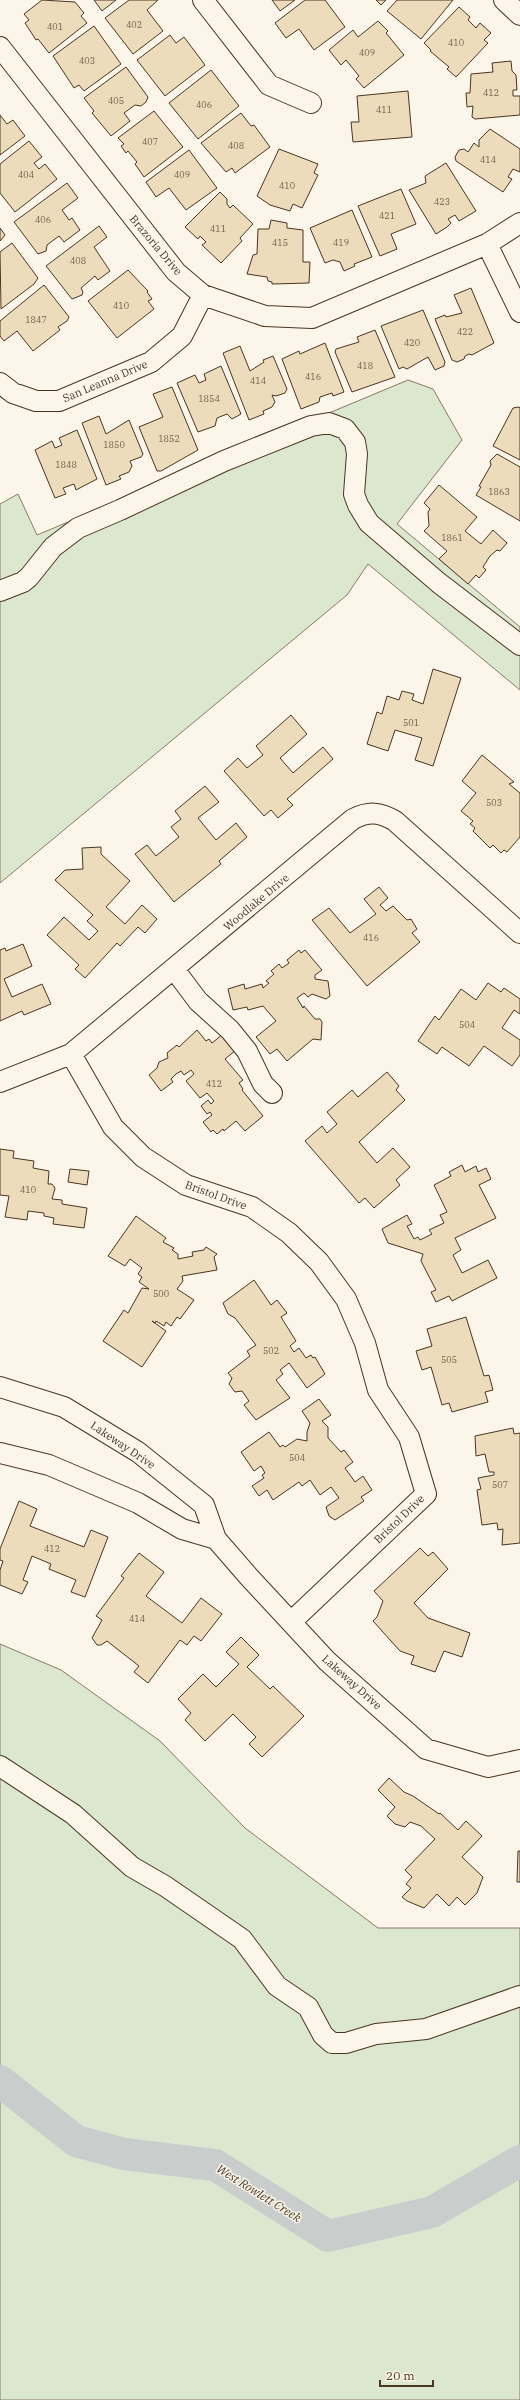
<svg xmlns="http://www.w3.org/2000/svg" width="520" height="2400" font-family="'IBM Plex Serif',serif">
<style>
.green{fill:#dce7d0;stroke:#887966}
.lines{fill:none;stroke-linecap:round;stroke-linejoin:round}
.river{stroke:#c9cecd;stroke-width:32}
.building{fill:#ecdcbc;stroke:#4a3520}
.minor-casing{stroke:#4a3520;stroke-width:22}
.minor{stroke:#fbf6e9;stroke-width:20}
.labels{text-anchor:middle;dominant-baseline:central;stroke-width:3;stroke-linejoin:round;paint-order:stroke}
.number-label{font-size:9px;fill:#725f47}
.street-label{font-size:11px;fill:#4a3520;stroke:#fbf6e9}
.water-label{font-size:12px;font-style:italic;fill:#4a3520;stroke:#fbf6e9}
</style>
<rect width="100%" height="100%" fill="#fbf6e9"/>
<path class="green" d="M408,380L433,389L462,440L397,524L520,627V690L368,564L347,595L0,883V504L18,494L37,535Z
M0,1644L61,1670L160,1741L245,1828L378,1928H520V2400H0Z"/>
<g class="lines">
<path class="river" d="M0,2081L76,2141L124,2154L215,2165L328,2236L432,2212L520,2161"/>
</g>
<path class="building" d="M42,0L75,2L84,13L81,16L87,23L49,53L38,39L36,40L25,23L29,20L24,14Z
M94,0H116L102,11Z
M129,0H158L147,10L163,31L133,54L105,18Z
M272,0H295L280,11Z
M305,0H325L345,27L314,50L299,29L286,38L275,23Z
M376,0H386L381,5Z
M397,0H453L421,39L387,11Z
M459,7L470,17L468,20L476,28L480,23L491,33L484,40L488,43L456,77L447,69L449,67L430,51L431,50L424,43Z
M378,21L388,31L386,33L404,55L364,88L356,79L359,76L346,60L341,65L329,50L353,30L358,37Z
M94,26L121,64L84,91L79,85L74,88L53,56Z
M170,35L176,43L184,37L205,65L165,96L137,60Z
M511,61L512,71L516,75L517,90H513V96H520V115L475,119L472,117L473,106L467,107L466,93H470L471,74L493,72L492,63Z
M126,67L148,97L146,102L141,106L135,105L124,113L130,121L111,136L92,113L94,111L84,98Z
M211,70L239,106L198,139L169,103Z
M408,91L412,137L353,142L351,122H359L357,96Z
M154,111L183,147L144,177L135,164L137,162L128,151L126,153L121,146L124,144L118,138Z
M241,113L251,126L254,125L270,147L235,173L232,168L226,172L201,143Z
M0,115L7,124L13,120L25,136L0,155Z
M490,129L520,149V172L513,169L508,177L512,179L503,192L456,161L455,157L459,150L464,149L468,152L474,143L479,147V140Z
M29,141L42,157L34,163L39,169L45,164L57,179L15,212L0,193V164Z
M279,149L318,164L314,173L318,175L302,208L293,204L290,211L270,205L257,196Z
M189,150L217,188L186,210L169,188L156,197L146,182Z
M446,163L476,211L459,221L455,215L448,219L451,223L447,227L436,234L409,190L426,183L425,176Z
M67,183L78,198L62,210L69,220L72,218L80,230L64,242L59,236L47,245L46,251L38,254L14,222Z
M401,189L416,224L391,234L397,249L380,256L358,206Z
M220,192L227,199V204L230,208L233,205L253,224L240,238L242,241L221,263L202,245L206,242L200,236L198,239L185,227Z
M352,210L372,257L354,264L355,266L344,271L340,262L333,260L325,263L310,228Z
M271,220L287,223V228L303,230V262H310L309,283L272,284V282L268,281L267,277L247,274L253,255L257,254L258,229H269Z
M99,226L107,237L94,247L110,271L98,280L95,276L81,288L83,292L82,295L72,299L46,266Z
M0,228L5,235L0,241Z
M12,243L38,278L34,284L1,309L0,252Z
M128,270L148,291L147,292L152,299L148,301L154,309L117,338L88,301Z
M44,285L69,317L67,321L58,327L60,330L33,351L17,331L4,341L0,336V321Z
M471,288L494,343L472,355L469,354L465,356L464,359L457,362L452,360L435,319L445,315L446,317L462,313L454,295Z
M423,310L445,362L444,366L435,370L428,357L407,369L403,367L399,369L381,326Z
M375,330L395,377L352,392L335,352L336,349L359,342L357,337Z
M325,343L344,392L333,396L332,393L320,397L319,402L301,409L282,359L299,351L300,354Z
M240,346L250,371L264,362L263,360L273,356L287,389L285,393L276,396L272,395L275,402L272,407L263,411L264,414L249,420L223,353Z
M221,366L241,414L232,419L227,414L217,418L215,426L198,432L177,383L195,375L199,383L206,380L204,374Z
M172,387L198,450L161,471H157L139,427L163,417L153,394Z
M519,407L520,408V460L493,446L513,408Z
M99,416L106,434L129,420L143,454L141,457L130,461L132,466L129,472L119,476L121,479L106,485L82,423Z
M77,430L97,479L76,490L74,484L63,488L66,494L55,498L35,450L52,441L55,448L62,445L59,438Z
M497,454L520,467V521L476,495L481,487L479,486L491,465L490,461Z
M439,485L477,517L465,531L481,544L493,530L507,543L500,551L497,550L490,556L483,567L486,570L479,578L476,575L468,584L439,559L447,551L424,531L429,526L428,512L430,509L424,503Z
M433,669L461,678L433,766L415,760L422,738L395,730L388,751L367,744L377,712L382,714L387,696L399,700L402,691L414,694L412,700L423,704Z
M291,715L307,734L280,758L293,773L323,747L333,759L287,799L293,805L278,818L271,810L264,816L224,771L238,758L247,768L263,755L256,746Z
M482,755L514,782L509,784L520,793V837L507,852L504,850L501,853L493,845L490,848L473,831L475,828L470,824L473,821L461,811L476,793L462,781Z
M205,786L219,802L198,818L216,840L236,823L247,837L219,861L221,864L174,902L135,854L147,845L156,856L179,837L171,827L181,819L175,811Z
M101,847V854L130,881L106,907L125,924L142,905L157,919L145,933L138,927L120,946L117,943L85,978L75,969L79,965L47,935L64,917L89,940L98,931L87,921L93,915L55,880L65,870L83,869L82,848Z
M379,887L388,898L380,905L386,911L393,906L407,920L411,919L417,929L412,933L420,942L367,986L312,920L329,908L350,933L376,914L364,899Z
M23,944L32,966L4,979L12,997L42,984L51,1004L24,1015L22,1011L0,1021V950L5,948L6,951Z
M299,950L301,953L305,950L322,970L315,975V979L328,981L330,996L326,999L312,994L308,997L304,993L297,998L303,1008L304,1006L315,1019H320L322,1022L321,1040L313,1039L287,1061L277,1049L270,1054L256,1037L276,1021L263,1006L248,1010L247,1007L233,1010L228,989L244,984L245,989L262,984L263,988L269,983L266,981L274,974L271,971L279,964L282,968L289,963L287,960Z
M488,983L501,992L504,988L520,999V1014L514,1010L502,1028L520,1040V1055L512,1066L484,1046L469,1066L442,1047L437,1054L418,1041L435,1016L439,1020L461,989L476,1000Z
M197,1030L206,1041L209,1039L212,1043L223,1034L236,1050L225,1059L243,1080L239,1083L243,1089L242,1090L263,1116L245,1131L236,1121L224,1131L223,1129L217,1134L213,1130L211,1132L203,1122L212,1115L210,1112L207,1114L201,1106L208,1100L211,1104L214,1101L207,1093L200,1098L186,1081L194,1074L191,1070L184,1075L181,1071L176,1074L171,1079L173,1082L161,1091L149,1075L157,1068L159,1062L168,1058L167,1053L177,1045L179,1047Z
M387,1072L399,1086L396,1090L405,1100L359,1142L377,1163L393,1148L410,1167L396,1180L400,1185L374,1208L365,1198L359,1203L305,1141L322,1126L327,1133L337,1124L327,1112L352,1090L358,1097Z
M0,1149L14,1151L13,1158L34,1161L33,1168L49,1171L48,1184H52L55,1188L52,1199L62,1200V1204L87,1208L84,1228L53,1224L54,1218L44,1216V1213L28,1211L27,1220L5,1217L9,1196L0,1195Z
M462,1165L465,1172L476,1166L478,1172L486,1168L491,1179L479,1185L496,1218L455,1238L461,1250L453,1255L462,1273L488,1260L497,1278L452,1301L449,1296L436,1302L431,1292L436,1290L421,1261L423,1254L388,1243L382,1229L407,1215L412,1224L407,1226L414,1239L418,1237L420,1240L432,1234L429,1230L444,1223L440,1215L447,1212L434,1185L451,1176L449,1172Z
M70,1169L89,1171L87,1185L68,1182Z
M136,1216L166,1238L163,1242L174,1248L172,1250L178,1254V1259L193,1256L192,1252L204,1250L206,1247L217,1254L214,1257L217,1270L182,1276L183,1281L177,1289L194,1300L180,1319L177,1317L171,1326L166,1322L164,1326L156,1321L155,1323L152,1321L166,1331L142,1367L103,1341L124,1310L128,1313L142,1288L149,1289L139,1282L142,1277L138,1274L142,1268L130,1259L125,1266L108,1256Z
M254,1280L271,1305L277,1300L287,1313L281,1317L296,1341L290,1346L294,1352L299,1348L306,1358L311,1355L313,1358L315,1357L325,1374L307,1388L289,1363L280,1370L283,1374L276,1380L290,1398L256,1420L244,1405L249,1401L242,1391L235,1392L229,1384L232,1378L228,1373L250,1356L247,1351L256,1345L235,1318L228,1314L223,1303Z
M466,1317L484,1376L489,1375L493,1390L485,1392L488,1402L452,1412L449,1403L442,1405L431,1367L422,1370L416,1351L432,1346L427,1329Z
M319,1399L331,1415L322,1421L328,1427V1438L341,1452L344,1450L353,1462L345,1468L355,1482L363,1476L372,1490L361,1497L364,1501L335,1520L329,1516L326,1507L339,1498L331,1487L320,1495L310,1480L302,1486L299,1482L273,1500L267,1490L259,1496L252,1486L264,1478L262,1475L265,1473L261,1466L254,1471L241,1452L269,1432L280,1447L283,1445L285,1447L297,1439L307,1441V1432L310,1423L302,1411Z
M513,1428L514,1434L520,1433V1543L502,1545L503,1529L498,1530L497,1523L482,1525L477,1490L481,1489L478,1478L494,1475V1472H489L485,1454L476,1456L475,1436Z
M19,1501L37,1509L30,1526L84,1547L91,1530L108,1537L85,1597L71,1592L76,1580L49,1569L51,1564L32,1556L23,1580L28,1582L22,1594L0,1585V1570L3,1561L0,1560V1549Z
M420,1548L428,1556L433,1552L448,1569L414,1603L428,1618L470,1633L462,1657L444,1651L435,1672L411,1664L414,1656L400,1651L373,1621L377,1617L383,1601L374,1591Z
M139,1553L164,1572L146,1596L182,1623L201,1598L222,1614L201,1641L194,1636L187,1645L180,1640L148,1683L134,1672L139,1666L107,1641L101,1645H97L92,1638L102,1620L96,1616L124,1578L121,1576Z
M241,1637L259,1655L247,1667L270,1689L273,1686L304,1716L262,1757L249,1744L256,1737L233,1714L205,1741L185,1720L191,1713L178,1699L203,1674L216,1687L239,1664L226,1652Z
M389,1778L404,1792L413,1796L439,1814L440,1813L458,1830L466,1821L482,1836L462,1857L483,1877L477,1893L465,1905L457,1897L449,1906L437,1894L424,1908L407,1901L402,1897L411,1888L406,1884L412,1877L405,1870L435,1839L421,1826L410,1822L405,1827L395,1824L387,1816L395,1807L378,1790Z
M518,1851H520V1882H517Z"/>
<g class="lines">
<defs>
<path id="minor" d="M203,0L269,85L311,103
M504,0L520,15
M0,47L176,272L203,295L265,316L312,318L487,244L520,223
M487,244L520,312
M0,383L13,393L36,401H59L151,362L182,336L203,295
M0,591L23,582L29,577L53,547L78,528L120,510L224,461L311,426L329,423L345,429L355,442L357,454L354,494L358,505L369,523L439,583L520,645
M174,969L198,1001L230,1030L247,1051L263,1084L272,1093
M71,1054L113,1127L143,1157L186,1185L252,1207L289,1233L319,1262L346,1299L365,1343L378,1390L409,1437L426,1494L291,1622
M0,1082L71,1054L353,819C369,811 380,812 395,821L520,933
M0,1387L64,1407L138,1452L204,1505L216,1539L249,1577L327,1661L426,1749L488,1767L520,1760
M0,1453L49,1465L138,1503L182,1529L216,1539
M0,1766L73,1814L132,1867L165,1886L242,1939L277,1986L308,2007L323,2035L332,2043H346L376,2034L426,2029L520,1996"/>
</defs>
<use href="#minor" class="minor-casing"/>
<use href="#minor" class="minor"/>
</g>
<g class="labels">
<g class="number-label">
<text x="134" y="24">402</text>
<text x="55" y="26">401</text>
<text x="456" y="42">410</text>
<text x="367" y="52">409</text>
<text x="87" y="60">403</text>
<text x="491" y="92">412</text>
<text x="116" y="100">405</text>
<text x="204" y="104">406</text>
<text x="384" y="109">411</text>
<text x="150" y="141">407</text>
<text x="236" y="145">408</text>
<text x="488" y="159">414</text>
<text x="26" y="174">404</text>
<text x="182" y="174">409</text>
<text x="287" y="185">410</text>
<text x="442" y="201">423</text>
<text x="387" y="215">421</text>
<text x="43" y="219">406</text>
<text x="218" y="228">411</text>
<text x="280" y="242">415</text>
<text x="341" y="242">419</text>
<text x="78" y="260">408</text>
<text x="121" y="305">410</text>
<text x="36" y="319">1847</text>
<text x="465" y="331">422</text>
<text x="412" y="342">420</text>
<text x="365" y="365">418</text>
<text x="313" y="376">416</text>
<text x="258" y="380">414</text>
<text x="209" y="398">1854</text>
<text x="169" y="438">1852</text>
<text x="114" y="444">1850</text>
<text x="66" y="464">1848</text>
<text x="499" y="491">1863</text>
<text x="452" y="537">1861</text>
<text x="411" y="722">501</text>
<text x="494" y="802">503</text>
<text x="371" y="937">416</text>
<text x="467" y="1024">504</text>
<text x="214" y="1083">412</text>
<text x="28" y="1189">410</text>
<text x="161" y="1293">500</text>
<text x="271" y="1350">502</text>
<text x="449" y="1359">505</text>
<text x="297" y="1457">504</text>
<text x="500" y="1484">507</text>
<text x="52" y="1548">412</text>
<text x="137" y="1618">414</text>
</g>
<g class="street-label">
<text transform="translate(156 245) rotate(50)">Brazoria Drive</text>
<text transform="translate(105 381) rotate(-23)">San Leanna Drive</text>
<text transform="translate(256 902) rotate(-40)">Woodlake Drive</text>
<text transform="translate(216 1195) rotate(20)">Bristol Drive</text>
<text transform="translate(123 1445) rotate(34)">Lakeway Drive</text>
<text transform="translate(399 1519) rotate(-44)">Bristol Drive</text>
<text transform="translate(352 1682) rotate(42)">Lakeway Drive</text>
</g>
<g class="water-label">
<text transform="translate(259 2193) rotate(32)">West Rowlett Creek</text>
</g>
</g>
<path d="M380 2380v6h53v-6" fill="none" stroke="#4a3520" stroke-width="2"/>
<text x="386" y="2380" font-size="12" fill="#4a3520" stroke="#fbf6e9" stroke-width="3" paint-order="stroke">20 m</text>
</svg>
